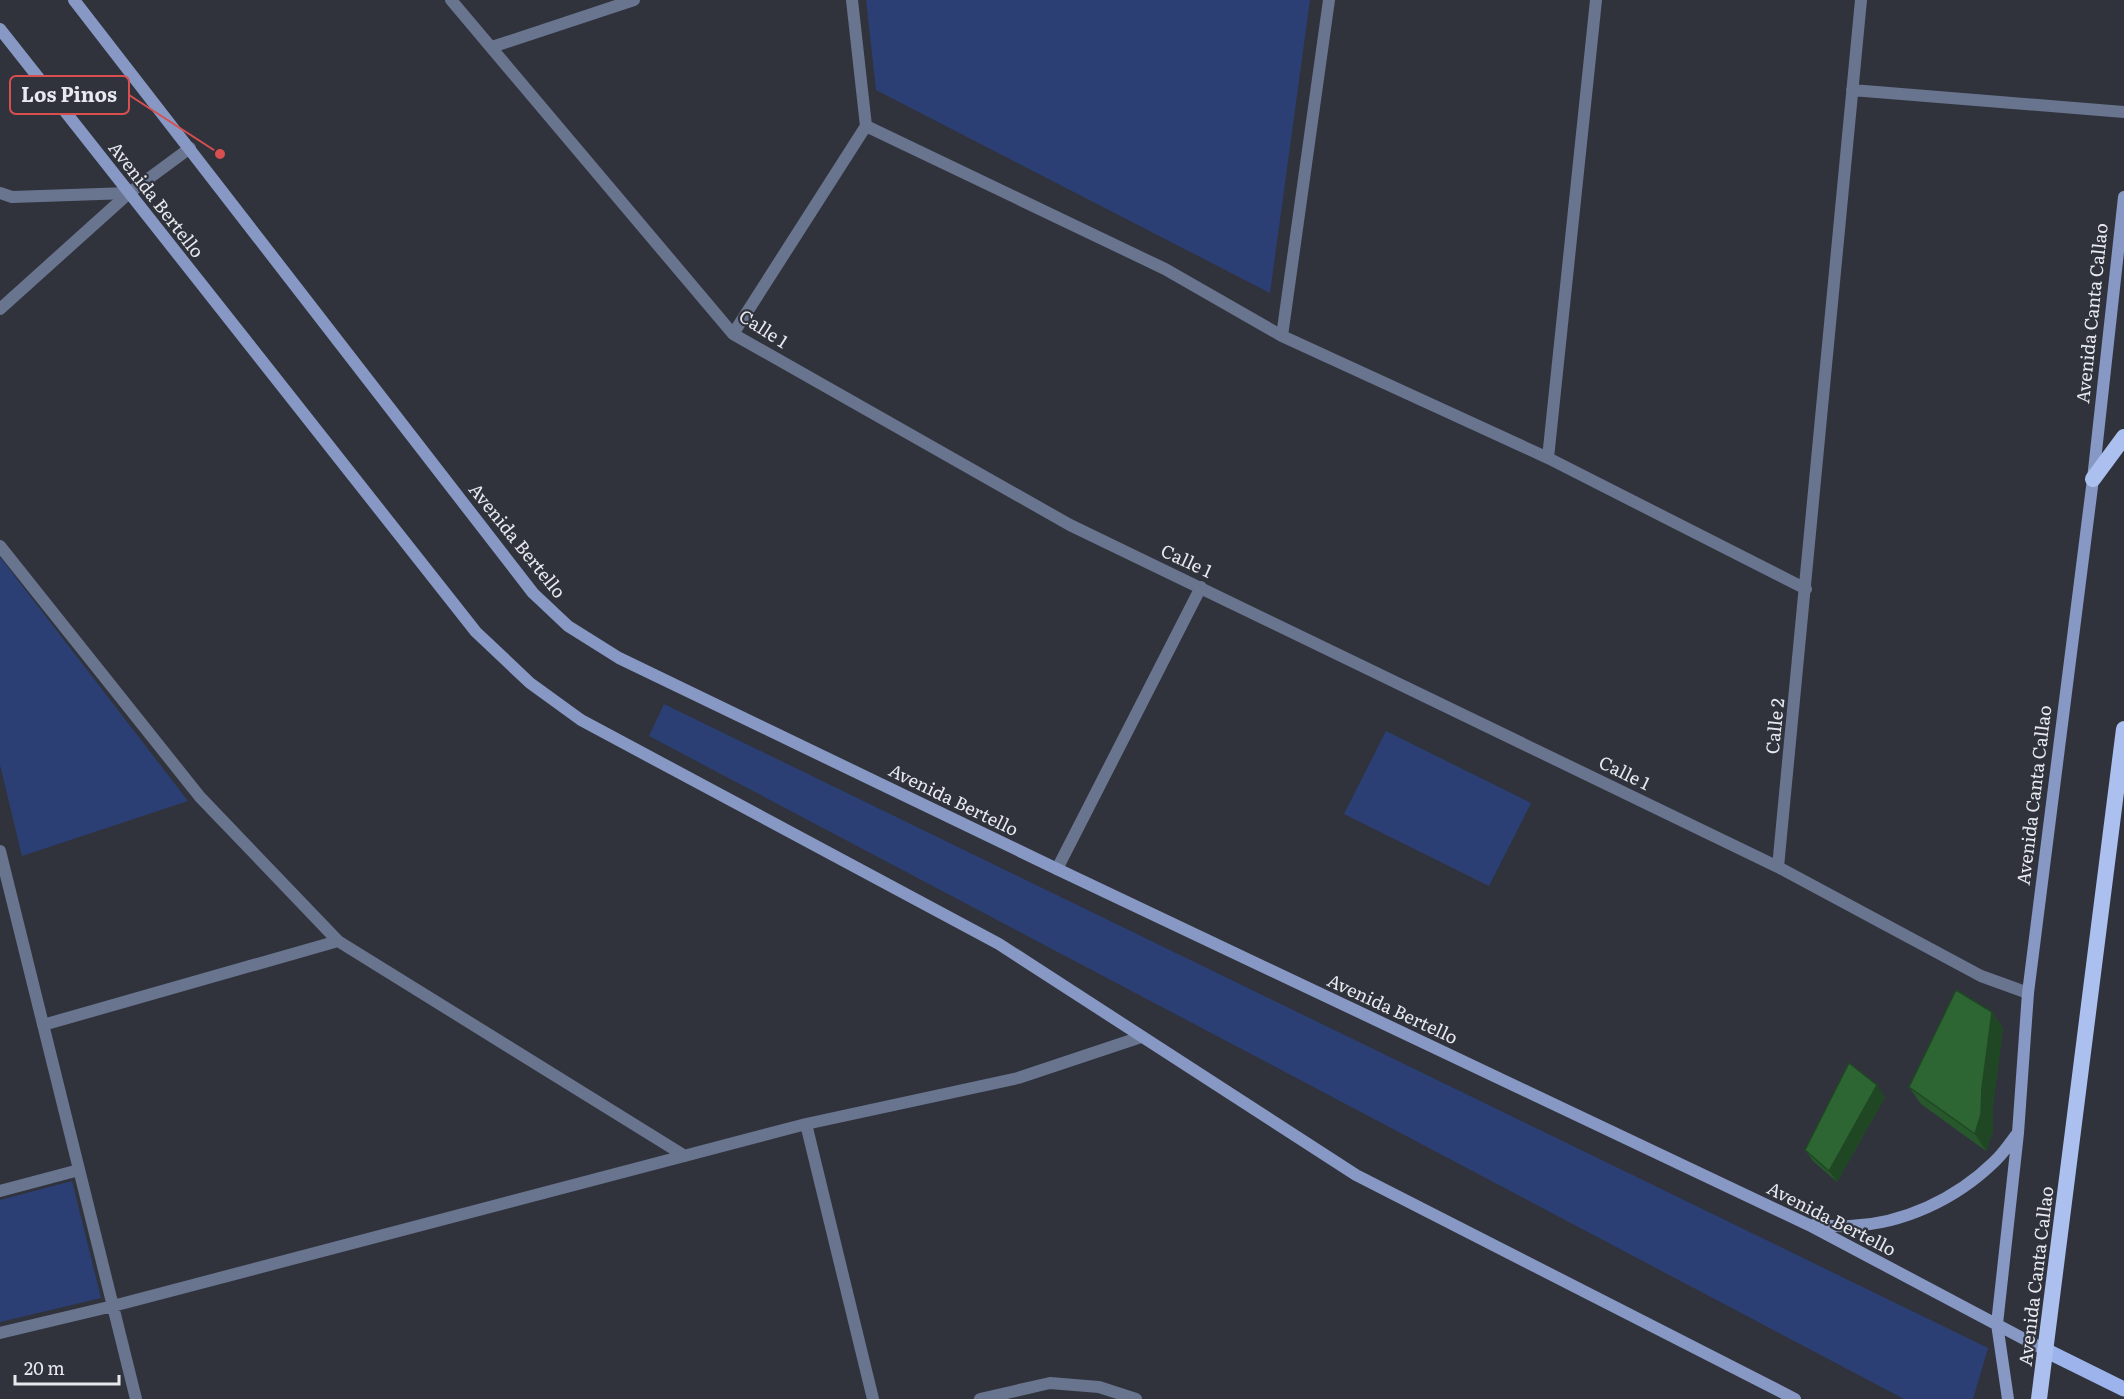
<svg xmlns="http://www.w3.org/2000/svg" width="2124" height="1399" font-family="Literata,serif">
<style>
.green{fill:#2c3f74}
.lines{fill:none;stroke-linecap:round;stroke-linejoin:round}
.service{stroke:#69748f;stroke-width:12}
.minor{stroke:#69748f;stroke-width:12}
.secondary{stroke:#8698c3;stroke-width:12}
.primary{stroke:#9cb3eb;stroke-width:15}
.trunk{stroke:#acc0f0;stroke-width:16}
.wall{fill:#27582c}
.shaded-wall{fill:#204724}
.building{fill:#2d6633;stroke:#204724;stroke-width:1.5}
.labels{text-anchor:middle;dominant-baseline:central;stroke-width:4.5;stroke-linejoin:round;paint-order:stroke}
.street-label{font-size:18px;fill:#e7e9ef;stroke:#30333c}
.leader{fill:none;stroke:#d94f50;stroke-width:2}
.callout-dot{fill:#d94f50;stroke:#30333c;stroke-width:2}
.callout{fill:#30333c;stroke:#d94f50;stroke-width:2}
.callout-label{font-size:20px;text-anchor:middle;font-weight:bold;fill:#e7e9ef}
</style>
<rect width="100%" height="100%" fill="#30333c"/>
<path class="green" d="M866,0H1310L1270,293L876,90Z
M0,557L188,801L22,856L0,765Z
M664,704L1988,1348L1973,1399H1904L649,736Z
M1386,731L1531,803L1489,886L1344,814Z
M72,1181L101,1298L0,1322V1200Z"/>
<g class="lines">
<path class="service" d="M0,193L12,197L129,193"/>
<path class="minor" d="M451,0L733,334L1070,525L1778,867L1981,976L2028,993
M852,0L866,126L1165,269L1282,336L1548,458L1806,589
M492,47L634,0
M1852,90L2124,112
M0,309L129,193L190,148
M733,334L866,126
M1282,336L1329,0
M1548,458L1596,0
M0,546L200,797L338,941L685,1156
M0,851L136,1399
M1778,867L1861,0
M1057,869L1201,587
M43,1025L338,941
M806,1124L873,1399
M0,1191L79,1170
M0,1333L113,1306L806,1124L1018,1078L1141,1037
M980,1399L1050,1383L1099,1387L1136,1399"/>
<path class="secondary" d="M74,0L533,593L568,626L619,658L1057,869L1809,1225L2045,1350
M0,29L476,632L530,683L581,720L999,944L1356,1175L1795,1399
M1813,1225C1825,1225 1838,1227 1850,1226C1903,1224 1956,1199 1994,1162C2003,1154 2010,1143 2017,1134
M2008,1399L1997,1324L2018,1133L2028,993L2093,479L2124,197"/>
<path class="primary" d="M2045,1350L2124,1389"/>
<path class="trunk" d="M2093,479L2124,437
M2039,1399L2124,729"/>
</g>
<path class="wall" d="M1992,1012L2003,1028L1993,1105V1131L1986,1151L1921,1104L1909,1087Z
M1885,1097L1837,1182L1813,1161L1805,1150Z"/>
<path class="shaded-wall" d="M1992,1012L2003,1028L1993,1105V1131L1986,1151L1975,1134Z
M1877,1085L1885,1097L1837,1182L1829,1171Z"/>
<path class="building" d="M1956,990L1992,1012L1982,1088L1981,1114L1975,1134L1909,1087Z
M1849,1063L1877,1085L1829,1171L1805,1150Z"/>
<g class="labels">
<g class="street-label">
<text transform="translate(157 199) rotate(52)">Avenida Bertello</text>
<text transform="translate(2091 313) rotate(-84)">Avenida Canta Callao</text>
<text transform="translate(764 328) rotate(33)">Calle 1</text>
<text transform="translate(518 540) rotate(51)">Avenida Bertello</text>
<text transform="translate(1187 560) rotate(25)">Calle 1</text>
<text transform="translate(1774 726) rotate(-84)">Calle 2</text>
<text transform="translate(1625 772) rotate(26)">Calle 1</text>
<text transform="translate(2033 795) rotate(-83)">Avenida Canta Callao</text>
<text transform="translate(954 799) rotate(26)">Avenida Bertello</text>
<text transform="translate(1393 1008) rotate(25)">Avenida Bertello</text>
<text transform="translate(1832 1218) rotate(27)">Avenida Bertello</text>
<text transform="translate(2035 1276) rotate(-83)">Avenida Canta Callao</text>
</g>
</g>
<path class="leader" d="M220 154L129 95"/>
<circle class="callout-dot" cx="220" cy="154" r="6"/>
<rect class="callout" x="10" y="76" width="119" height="38" rx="6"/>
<g class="callout-label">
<text x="69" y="102">Los Pinos</text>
</g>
<path d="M15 1375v9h104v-9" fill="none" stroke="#e7e9ef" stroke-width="3"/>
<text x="24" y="1375" font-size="18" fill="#e7e9ef" stroke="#30333c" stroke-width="4.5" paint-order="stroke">20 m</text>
</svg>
